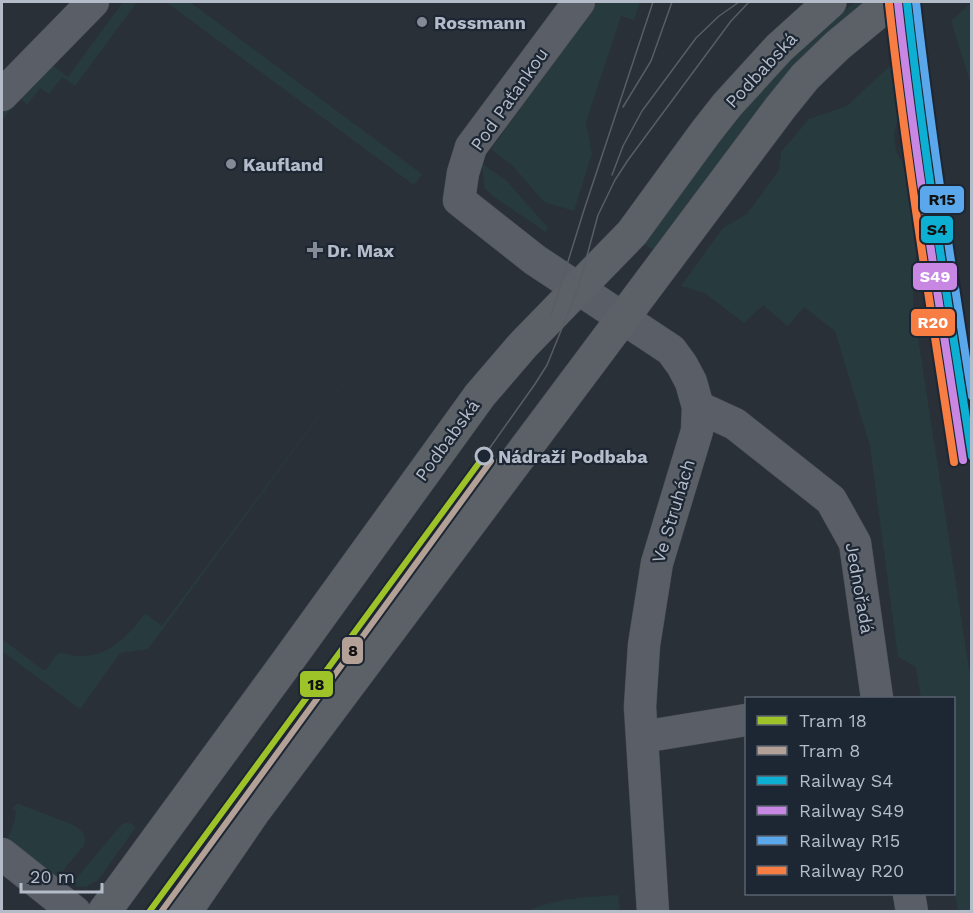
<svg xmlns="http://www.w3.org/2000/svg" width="973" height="913" font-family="'Work Sans',sans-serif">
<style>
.green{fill:#273a3e}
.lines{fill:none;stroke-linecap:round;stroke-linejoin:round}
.minor-casing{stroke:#484c53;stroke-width:33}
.major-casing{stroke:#484c55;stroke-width:34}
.minor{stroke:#5a5e66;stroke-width:32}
.major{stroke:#5c6168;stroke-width:33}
.tram{stroke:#595d64;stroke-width:1.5}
.rail-1-casing{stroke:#1d2633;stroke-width:12}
.rail-2-casing{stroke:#1d2633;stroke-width:12}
.rail-3-casing{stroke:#1d2633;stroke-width:12}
.rail-4-casing{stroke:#1d2633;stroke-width:12}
.rail-1{stroke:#0dafd3;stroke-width:8}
.rail-2{stroke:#c787e3;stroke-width:8}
.rail-3{stroke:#5aa8eb;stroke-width:8}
.rail-4{stroke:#f77d43;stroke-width:8}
.tram-1-casing{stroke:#1d2633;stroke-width:10}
.tram-2-casing{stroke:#1d2633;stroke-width:10}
.tram-1{stroke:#9dc329;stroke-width:6}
.tram-2{stroke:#b3a096;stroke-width:6}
.poi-dot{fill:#848b96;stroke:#1d2633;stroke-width:2}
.stop-dot{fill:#1d2633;stroke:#b4bcc9;stroke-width:3}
.labels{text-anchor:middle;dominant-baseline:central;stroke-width:4.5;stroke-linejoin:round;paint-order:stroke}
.poi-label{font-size:18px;font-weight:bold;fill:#b4bcc9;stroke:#1d2633;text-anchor:start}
.street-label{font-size:18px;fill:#b4bcc9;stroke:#1d2633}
.stop-label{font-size:18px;font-weight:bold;fill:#b4bcc9;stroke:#1d2633;text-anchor:start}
.line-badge{stroke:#1d2633;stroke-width:2}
.badge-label{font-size:16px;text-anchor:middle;font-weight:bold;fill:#fff}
.pale-badge-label{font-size:16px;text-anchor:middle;font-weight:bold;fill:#111}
</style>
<rect width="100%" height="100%" fill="#2a3038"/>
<path class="green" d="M123,2H137L75,86L62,77L49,94L40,88L27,105L21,99L2,119V114L51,64L68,77Z
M166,2H190L422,174L414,185Z
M598,2H640L634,20L621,16L586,122L592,154L574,211L544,202L512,165L491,149Z
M855,2H869L654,250L644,244C683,190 721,136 765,87C792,56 824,28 855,2Z
M971,3V85L951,21Z
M896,60L901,105L894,134L896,151L908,172L919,235L914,269L913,305L971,682V911H958L954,886V698H921L916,667L898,657L870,446L835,331L804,307L788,326L763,305L744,323L705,293L681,286L723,228L747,214L779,170L781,152L809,119L847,106Z
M482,164L507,181L548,228L546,232L493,196L485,188Z
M385,326L148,649L120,653L80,709L2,651V639L43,670H46L58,653C64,653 71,655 77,656C108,658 127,637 144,615L146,614L162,626Z
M17,804H19L71,824C80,829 88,834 84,845L57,878L8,845V838L14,824L16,811L12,808Z
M125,823H130L136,827L98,880L86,887L70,886L121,825Z
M618,895L620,911H527C558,898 585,897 618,895Z"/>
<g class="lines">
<defs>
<path id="minor" d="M579,2L471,147L463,173L459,200L535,260L671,350L682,365L691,382L698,407L697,431L657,563L644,645L640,707L653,912
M2,95L93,2
M698,407L735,424L831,500L855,543L877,698
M642,737L746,720
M2,854L75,912
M909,894L912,912"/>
<path id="major" d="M104,912L287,662L480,395L523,345L632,233L705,133L727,105L779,48L830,2
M185,912L255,810L780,108L805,77L837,46L890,2"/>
</defs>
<use href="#minor" class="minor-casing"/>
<use href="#major" class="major-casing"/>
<use href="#minor" class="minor"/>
<use href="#major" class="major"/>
<path class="tram" d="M623,107L651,61L672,2
M612,175L623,146L642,111L696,38L719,16L739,2
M551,316L584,210L653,2
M484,456L535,384L547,365L578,289L598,215L615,180L628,160L731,21L749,2"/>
<defs>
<path id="rail-1" d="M907,2C924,154 948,305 972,456"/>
<path id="rail-2" d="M898,3C915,156 940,308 963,460"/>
<path id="rail-3" d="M916,2C931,134 951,265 972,396"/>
<path id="rail-4" d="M889,4C906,157 931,309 954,462"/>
</defs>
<use href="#rail-1" class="rail-1-casing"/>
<use href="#rail-2" class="rail-2-casing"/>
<use href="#rail-3" class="rail-3-casing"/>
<use href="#rail-4" class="rail-4-casing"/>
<use href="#rail-1" class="rail-1"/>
<use href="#rail-2" class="rail-2"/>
<use href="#rail-3" class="rail-3"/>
<use href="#rail-4" class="rail-4"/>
<defs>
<path id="tram-1" d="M149,912L484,456"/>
<path id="tram-2" d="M161,912L491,461"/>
</defs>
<use href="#tram-1" class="tram-1-casing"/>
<use href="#tram-2" class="tram-2-casing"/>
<use href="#tram-1" class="tram-1"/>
<use href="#tram-2" class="tram-2"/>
</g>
<g class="poi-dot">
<circle cx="422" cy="22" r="6"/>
<circle cx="231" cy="164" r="6"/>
<path d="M312 241h6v6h6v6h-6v6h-6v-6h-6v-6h6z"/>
</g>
<circle class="stop-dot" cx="484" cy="456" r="8"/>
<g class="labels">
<g class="poi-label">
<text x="434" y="22">Rossmann</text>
<text x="243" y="164">Kaufland</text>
<text x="327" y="250">Dr. Max</text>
</g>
<g class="street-label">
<text transform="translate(761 70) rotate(-47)">Podbabská</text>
<text transform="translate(509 99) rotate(-55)">Pod Paťankou</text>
<text transform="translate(447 440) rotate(-54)">Podbabská</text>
<text transform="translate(673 511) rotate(-73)">Ve Struhách</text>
<text transform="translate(860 588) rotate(80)">Jednořadá</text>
</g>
<g class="stop-label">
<text x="498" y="456">Nádraží Podbaba</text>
</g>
</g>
<g class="line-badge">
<rect x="919" y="185" width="46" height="29" rx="6" fill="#5aa8eb"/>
<rect x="920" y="215" width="34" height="29" rx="6" fill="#0dafd3"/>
<rect x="912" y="262" width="46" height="29" rx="6" fill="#c787e3"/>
<rect x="910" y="308" width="46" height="29" rx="6" fill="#f77d43"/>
<rect x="341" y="636" width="23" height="29" rx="6" fill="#b3a096"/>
<rect x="299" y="670" width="35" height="28" rx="6" fill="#9dc329"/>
</g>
<g class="badge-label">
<text x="935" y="282">S49</text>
<text x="933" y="328">R20</text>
</g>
<g class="pale-badge-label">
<text x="942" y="205">R15</text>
<text x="937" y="235">S4</text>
<text x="353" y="656">8</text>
<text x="316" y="690">18</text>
</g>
<rect width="973" height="913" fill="none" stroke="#b4bcc9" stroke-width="6"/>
<rect x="745" y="697" width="210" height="198" fill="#1d2633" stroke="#59626f" stroke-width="1.5"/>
<rect x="757" y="716" width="30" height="9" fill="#9dc329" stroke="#59626f" stroke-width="1.5"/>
<text x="799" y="727" font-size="18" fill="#b4bcc9">Tram 18</text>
<rect x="757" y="746" width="30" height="9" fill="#b3a096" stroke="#59626f" stroke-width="1.5"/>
<text x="799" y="757" font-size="18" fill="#b4bcc9">Tram 8</text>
<rect x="757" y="776" width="30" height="9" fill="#0dafd3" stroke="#59626f" stroke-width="1.5"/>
<text x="799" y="787" font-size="18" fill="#b4bcc9">Railway S4</text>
<rect x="757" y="806" width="30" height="9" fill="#c787e3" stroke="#59626f" stroke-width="1.5"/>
<text x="799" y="817" font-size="18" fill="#b4bcc9">Railway S49</text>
<rect x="757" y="836" width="30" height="9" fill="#5aa8eb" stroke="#59626f" stroke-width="1.5"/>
<text x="799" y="847" font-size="18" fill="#b4bcc9">Railway R15</text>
<rect x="757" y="866" width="30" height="9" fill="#f77d43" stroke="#59626f" stroke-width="1.5"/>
<text x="799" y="877" font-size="18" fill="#b4bcc9">Railway R20</text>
<path d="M21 883v9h81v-9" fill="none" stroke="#b4bcc9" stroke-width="3"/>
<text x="30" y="883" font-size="18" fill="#b4bcc9" stroke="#1d2633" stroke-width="4.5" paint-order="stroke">20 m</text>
</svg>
